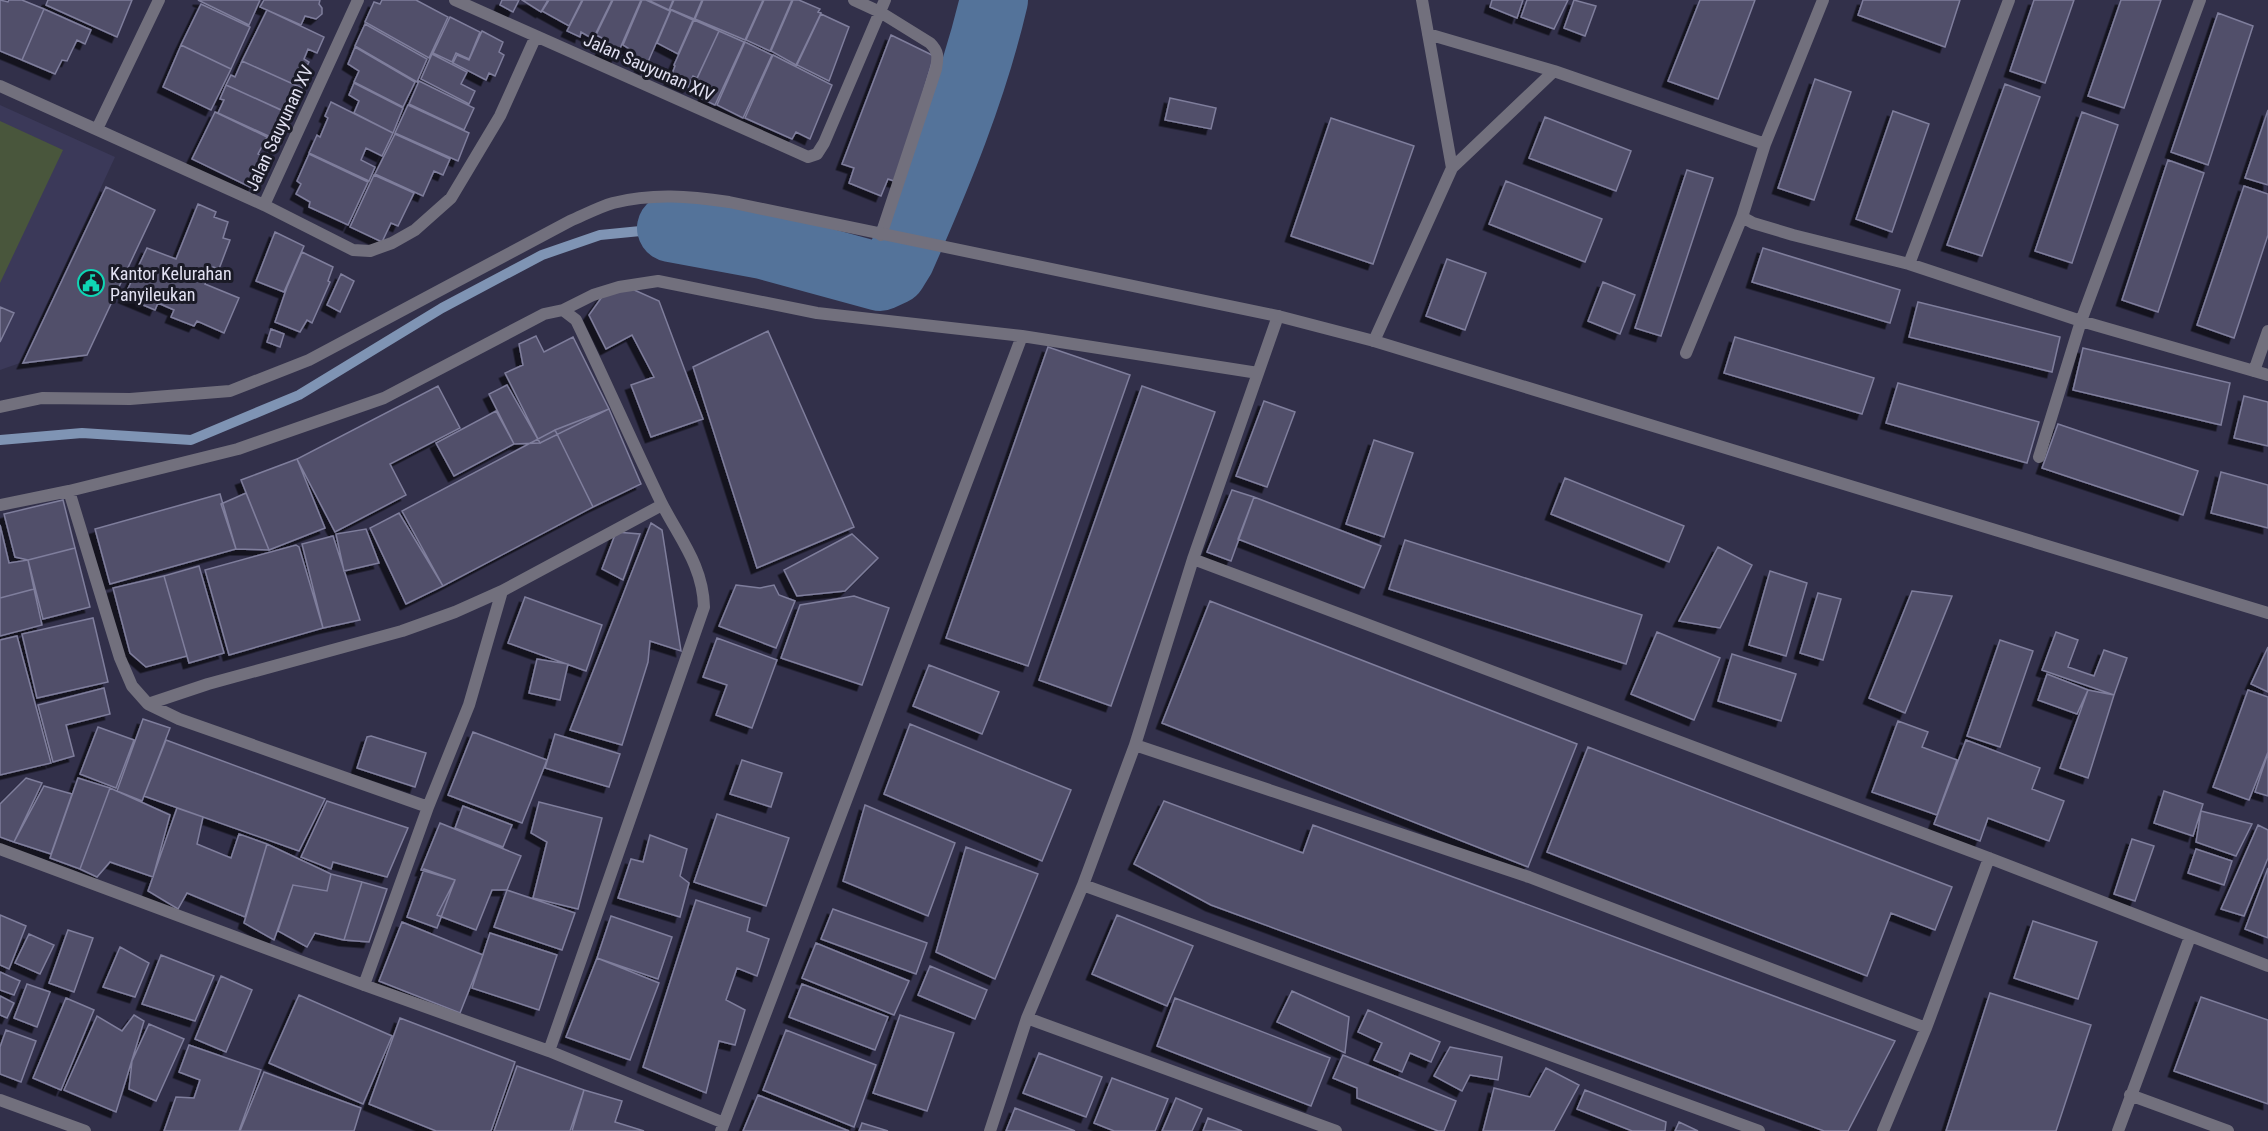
<svg xmlns="http://www.w3.org/2000/svg" width="2268" height="1131" font-family="'Roboto Condensed',sans-serif">
<style>
.built{fill:#3b3959}
.green{fill:#49563c}
.lines{fill:none;stroke-linecap:round;stroke-linejoin:round}
.stream{stroke:#7f94b4;stroke-width:10}
.river{stroke:#54739a;stroke-width:68}
.building{fill:#514f6b;stroke:#7f7e9c;stroke-width:1.5;filter:url(#shadow)}
.minor{stroke:#72707d;stroke-width:12}
.tertiary{stroke:#72707d;stroke-width:12}
.labels{text-anchor:middle;dominant-baseline:central;stroke-width:6;stroke-linejoin:round;paint-order:stroke}
.street-label{font-size:18px;fill:#e2e1f2;stroke:#1a1a26}
.poi-label{font-size:18px;fill:#e2e1f2;stroke:#1a1a26;text-anchor:start}
</style>
<defs>
<filter id="shadow"><feDropShadow dx="-5.5" dy="5.5" stdDeviation="0" flood-color="#0009"/></filter>
</defs>
<rect width="100%" height="100%" fill="#32304a"/>
<path class="built" d="M0,105L115,157L20,363L0,370Z"/>
<path class="green" d="M0,121L63,150L0,283Z"/>
<g class="lines">
<path class="stream" d="M0,440L82,433L191,440L299,395L442,308L542,255L600,235L671,228"/>
<path class="river" d="M671,228L763,245L880,277L893,271L901,258C938,174 973,90 994,0"/>
</g>
<path class="building" d="M0,0L8,2L9,0H22L44,9L22,60L0,51Z
M48,0H132L117,37L46,5Z
M198,0H260L249,25Z
M264,0H320L319,4L322,8V14L316,19L305,16L301,25L260,7Z
M382,0H416L448,17L429,58L365,22L374,2L380,4Z
M502,0H519L513,12L500,5Z
M522,0H548L541,12Z
M549,0H582L569,26L542,11Z
M583,0H612L593,39L581,32L580,37L567,31Z
M613,0H641L615,60L600,52L606,40L596,35Z
M642,0H646L670,11L645,69L640,66L643,60L630,53L631,50L623,45Z
M648,0H673L669,10Z
M674,0H702L694,19L670,9Z
M703,0H763L745,40L695,19Z
M764,0H792L770,51L746,40Z
M793,0H799L820,9L818,12L821,13L796,65L771,51Z
M1492,0H1523L1517,18L1490,7Z
M1527,0H1568L1554,29L1521,17Z
M1574,0L1596,6L1585,36L1564,28Z
M1700,0H1755L1718,99L1668,81Z
M1863,0H1960L1945,47L1858,15Z
M2034,0H2074L2045,83L2010,71Z
M2121,0H2161L2124,108L2088,96Z
M201,4L250,27L231,69L181,45Z
M44,9L91,30L85,44L77,40L67,61L62,60L55,74L22,60Z
M267,10L324,37L317,53L308,49L304,59L309,62L305,70L309,72L302,88L242,61Z
M671,10L693,20L678,54L657,43Z
M2218,13L2253,26L2208,165L2171,152Z
M821,14L849,27L829,81L797,65Z
M450,17L480,32L469,59L456,53L452,62L433,53Z
M694,20L719,31L697,78L693,76L688,87L670,79L675,66L674,65Z
M365,24L427,59L417,82L355,46Z
M482,31L503,42L499,52L504,55L495,76L489,73L486,80L453,63L457,55L469,60Z
M719,31L744,42L715,105L702,99L707,89L695,83Z
M891,35L934,56L897,182L888,179L881,196L849,183L854,168L842,164Z
M745,42L772,55L743,118L717,105Z
M181,45L231,69L211,110L163,87Z
M355,47L415,82L403,107L354,82L359,71L348,64Z
M432,54L467,72L461,84L475,91L469,104L421,79Z
M773,55L832,85L810,139L796,132L792,139L745,118Z
M242,61L302,88L288,113L226,85L231,75L235,77Z
M1815,79L1851,92L1814,200L1778,188Z
M419,81L474,108L464,130L409,104Z
M354,83L403,108L393,133L354,113L359,101L349,95Z
M2005,84L2040,97L1982,256L1947,245Z
M226,85L283,111L279,119L283,121L275,139L218,113L224,100L220,99Z
M1170,98L1216,108L1211,129L1165,120Z
M331,102L393,133L382,156L366,148L361,160L375,167L369,181L309,153L317,135L320,137L328,118L325,116Z
M408,105L469,133L458,161L395,133Z
M2268,110V185L2245,178Z
M1893,111L1929,124L1892,232L1856,219Z
M215,112L267,137L258,154L267,158L252,188L192,159Z
M2082,112L2118,125L2072,263L2035,251Z
M1545,117L1631,151L1616,191L1529,158Z
M1331,118L1414,146L1373,264L1291,236Z
M395,134L450,159L443,175L434,171L423,196L375,174Z
M309,154L368,182L348,225L309,207L310,202L296,194L301,184L297,181Z
M2168,160L2204,173L2158,312L2122,300Z
M1687,170L1713,178L1661,336L1635,328Z
M374,175L414,193L398,226L391,223L382,242L350,227Z
M1506,181L1602,219L1585,262L1489,224Z
M2244,186L2268,194V235L2234,338L2197,325Z
M106,187L155,210L87,355L23,363Z
M198,204L216,212L214,217L228,222L223,238L230,240L219,269L213,267L205,284L239,298L224,333L197,321L194,326L171,317L174,310L158,303L155,310L124,297L147,248L176,259Z
M275,232L304,246L284,292L256,281Z
M1763,248L1900,290L1890,323L1752,282Z
M302,252L333,267L328,281L330,282L312,323L307,320L300,332L275,322L287,287Z
M1447,259L1486,273L1465,330L1426,316Z
M341,274L354,281L340,312L327,305Z
M1603,282L1635,295L1620,334L1588,321Z
M632,289L659,301L703,419L651,437L631,385L654,377L632,335L606,349L589,315L604,294Z
M1918,302L2060,337L2052,372L1909,337Z
M0,307L14,313L0,342Z
M271,329L284,334L280,347L267,342Z
M768,331L854,527L757,568L693,367Z
M536,336L544,352L573,337L609,409L540,443L505,373L523,365L519,344Z
M1735,337L1874,378L1862,414L1724,373Z
M1048,347L1130,375L1028,666L946,638Z
M2083,348L2230,383L2221,425L2073,390Z
M1898,383L2039,422L2027,463L1886,423Z
M507,385L540,443L514,444L489,394Z
M438,386L460,428L390,464L406,495L335,532L297,459Z
M1142,386L1215,412L1111,706L1039,680Z
M2244,396L2268,402V446L2234,438Z
M1264,401L1295,412L1267,487L1236,476Z
M609,409L641,484L593,507L555,430Z
M496,411L514,444L454,476L436,443Z
M2058,424L2198,471L2183,515L2042,468Z
M555,430L593,507L443,586L402,511Z
M1374,440L1413,453L1384,537L1346,524Z
M297,459L325,528L269,550L241,480Z
M2221,472L2268,485V528L2211,513Z
M1565,478L1684,526L1669,562L1551,514Z
M1232,490L1254,497L1231,561L1207,552Z
M246,493L269,550L236,549L221,504Z
M220,494L236,549L110,584L95,529Z
M1254,497L1381,546L1364,588L1238,539Z
M63,500L75,548L28,560L15,557L4,514Z
M399,513L443,586L406,604L370,528Z
M651,523L662,530L681,651L650,641L648,662L622,745L570,730Z
M0,525L9,563L28,560L34,589L0,598Z
M366,529L379,563L344,571L336,534Z
M616,532L640,534L623,580L602,569Z
M852,534L878,558L845,591L797,596L784,570Z
M333,536L360,620L323,628L302,544Z
M1405,540L1642,615L1626,664L1389,589Z
M296,545L299,547L323,628L229,655L205,570Z
M1718,547L1752,565L1720,628L1679,621Z
M75,548L90,607L43,619L28,560Z
M199,566L224,653L189,663L164,576Z
M1770,571L1807,583L1786,656L1749,645Z
M164,576L187,656L146,667L130,653L113,588Z
M736,585L760,588L774,585L779,595L795,601L776,648L719,626Z
M34,589L42,625L0,636V598Z
M1912,591L1952,596L1905,713L1869,698Z
M1818,593L1841,599L1823,660L1800,653Z
M854,596L889,608L862,685L781,658L800,605Z
M525,597L602,625L586,671L508,643Z
M1210,601L1577,744L1528,867L1162,723Z
M93,618L108,682L37,698L22,634Z
M1657,632L1720,658L1694,720L1631,694Z
M2056,632L2078,640L2068,667L2094,676L2104,650L2127,658L2114,695L2042,670Z
M17,636L51,763L0,775V640Z
M717,638L777,660L752,728L716,715L727,685L703,677Z
M2000,640L2033,651L2000,747L1967,736Z
M2268,647V692L2251,684Z
M1732,654L1796,674L1781,721L1718,701Z
M537,659L568,664L560,700L529,693Z
M929,665L999,692L982,734L913,706Z
M2047,674L2088,690L2077,714L2038,700Z
M104,688L110,714L66,725L74,756L53,762L38,705Z
M2088,690L2114,695L2088,778L2060,768Z
M2248,690L2268,697V752L2249,800L2213,787Z
M143,719L170,728L142,801L117,791Z
M1898,721L1928,732L1922,747L1957,760L1937,815L1872,792Z
M910,724L1071,790L1042,861L884,794Z
M98,727L134,740L116,788L80,774Z
M473,732L547,760L522,823L448,795Z
M555,734L620,754L609,787L545,768Z
M371,736L426,753L415,787L357,768L367,737Z
M166,740L325,799L299,851L144,796Z
M1966,740L2040,768L2032,789L2064,801L2049,841L1988,818L1980,841L1934,824Z
M1588,747L1952,887L1935,930L1891,913L1867,976L1547,852Z
M2268,753V796L2255,792Z
M742,760L782,773L771,807L730,794Z
M26,778L42,783L14,842L0,837V804Z
M78,778L110,788L80,869L50,858Z
M44,786L72,794L51,854L14,842Z
M110,788L170,815L153,877L110,862L97,877L80,869Z
M2164,791L2203,804L2193,836L2154,823Z
M327,801L408,828L387,877L333,862L331,869L301,857Z
M1164,801L1303,853L1313,825L1895,1041L1848,1131H1824L1211,905L1134,864Z
M539,802L602,818L578,909L533,898L547,842L531,833Z
M865,805L955,843L928,916L843,881Z
M463,806L512,825L503,847L455,828Z
M177,808L203,817L197,844L231,858L239,834L267,844L245,917L187,893L178,909L148,891Z
M2201,811L2252,824L2236,856L2196,842Z
M717,814L789,838L766,906L694,882Z
M440,823L521,856L507,890H492L476,930L437,915L455,880L421,870Z
M2258,825L2268,830V858L2244,916L2221,909Z
M650,835L687,849L680,876L689,883L680,917L618,898L631,859L643,862Z
M2132,839L2154,846L2135,901L2114,894Z
M267,844L331,874L327,891L293,885L274,940L244,923Z
M966,847L1038,874L995,979L936,952Z
M2196,849L2232,861L2224,885L2188,873Z
M2268,868V938L2245,929Z
M424,869L455,880L437,928L407,917Z
M331,874L362,882L344,940L315,933L307,947L278,931L293,885L327,891Z
M362,882L387,889L369,942L344,940Z
M507,890L575,913L562,950L494,927Z
M696,900L750,918L747,931L769,939L757,976L737,968L726,1000L745,1010L735,1045L719,1041L706,1093L643,1067Z
M833,909L927,943L916,974L821,939Z
M0,915L26,926L9,969L0,965Z
M1117,915L1193,946L1167,1006L1092,974Z
M611,916L672,937L658,979L597,958Z
M2033,921L2097,942L2078,999L2014,978Z
M402,922L483,955L460,1013L379,981Z
M68,930L93,938L74,992L49,983Z
M490,933L557,955L539,1010L472,988Z
M29,934L54,945L40,974L15,963Z
M816,943L909,981L894,1015L802,978Z
M120,947L149,963L135,997L103,987Z
M161,955L214,976L195,1021L142,1004Z
M597,958L659,983L630,1060L566,1037Z
M930,966L987,990L975,1019L918,995Z
M0,972L20,981L14,995L0,990Z
M221,976L252,990L226,1052L195,1039Z
M27,984L50,992L37,1027L14,1018Z
M802,984L888,1017L875,1050L789,1017Z
M1292,991L1349,1017L1345,1053L1277,1022Z
M1990,993L2091,1025L2056,1131H1946Z
M299,995L392,1036L363,1104L269,1063Z
M0,996L14,1003L7,1018L0,1015Z
M2201,997L2268,1020V1104L2174,1071Z
M66,998L94,1010L61,1090L33,1078Z
M1175,998L1330,1058L1311,1106L1157,1046Z
M1368,1010L1440,1042L1431,1062L1410,1053L1402,1072L1374,1060L1382,1043L1358,1032Z
M134,1015L144,1021L116,1112L64,1090L97,1016L122,1031Z
M900,1015L954,1033L927,1111L873,1093Z
M400,1018L515,1062L491,1131H436L369,1104Z
M149,1024L184,1039L156,1101L129,1089L132,1061Z
M6,1030L36,1041L21,1082L0,1074V1047Z
M786,1030L876,1065L854,1127L763,1090Z
M189,1045L261,1070L239,1131H164L176,1097L194,1098L200,1080L179,1072Z
M1450,1047L1502,1057L1498,1080L1470,1075L1462,1091L1434,1076Z
M1039,1053L1102,1077L1086,1117L1023,1093Z
M1343,1055L1456,1101L1444,1131H1438L1357,1098V1088L1333,1078Z
M517,1066L584,1090L570,1131H494Z
M1546,1068L1579,1085L1554,1131H1483L1494,1088L1530,1097Z
M264,1072L361,1108L354,1131H240Z
M1112,1078L1168,1099L1155,1131H1114L1094,1123Z
M584,1090L622,1101L615,1122L644,1131H572Z
M1585,1090L1666,1122L1665,1131H1632L1577,1109Z
M758,1095L849,1131H743Z
M1176,1098L1202,1109L1192,1131H1162Z
M1015,1108L1075,1131H1006Z
M1208,1118L1242,1131H1203Z
M1679,1122L1698,1131H1675Z
M862,1123L888,1131H859Z"/>
<g class="lines">
<path class="minor" d="M455,0L808,157L817,154L824,143L885,0
M854,0L880,12L930,43C939,52 938,57 936,69L881,235
M1422,0L1452,168
M1428,34L1554,71
M0,86L264,205L358,0
M97,129L159,0
M1765,144L1742,217L1753,223L1793,235L1909,264L2081,321L2268,375
M264,205L353,250L370,251L392,243L415,230L451,198L500,116L536,36
M1909,264L2009,0
M563,310L593,295L619,287L658,281L817,313L1022,336L1258,373
M1374,341L1452,168L1554,71L1765,144L1823,0
M1686,353L1742,217
M2254,371L2268,331
M2039,457L2081,321L2200,0
M69,491L120,658L132,686L148,704L179,719L428,807L469,705L502,591L662,505
M0,505L69,491L238,449L384,398L544,314L563,310L576,320C605,380 632,442 661,502C679,538 703,565 704,607L549,1051L724,1123L721,1131
M1193,559L1989,858L2268,966
M148,704L208,684L402,631L455,612L502,591
M1135,745L1529,877L1926,1028
M0,849L364,985L549,1051
M1083,885L1759,1131
M364,985L428,807
M1027,1018L1336,1131
M2130,1095L2228,1131
M0,1100L85,1131
M724,1123L1022,336
M990,1131L1027,1018L1083,885L1135,745L1193,559L1278,316
M1883,1131L1926,1028L1989,858
M2118,1131L2190,937"/>
<path class="tertiary" d="M0,407L42,398L130,399L230,391L309,360L570,221C584,215 599,207 613,203C653,193 689,196 729,202L1278,316L1374,341L2268,613"/>
</g>
<defs>
<symbol id="civic-ring" viewBox="-11 -11 22 22"><circle r="9.5" fill="#1a1a26" stroke="#0fd5b4" stroke-width="1.5"/><path d="M-.6-6.5H3V-4.5H.6V-3L4-1V1h2V6H-6V1h2V-1L-.6-3ZM-1.2 2.5V6h2.4V2.5Z" fill="#0fd5b4"/></symbol>
</defs>
<g fill-rule="evenodd">
<use href="#civic-ring" x="76" y="268" width="30" height="30"/>
</g>
<g class="labels">
<g class="street-label">
<text transform="translate(649 67) rotate(24)">Jalan Sauyunan XIV</text>
<text transform="translate(279 128) rotate(-65)">Jalan Sauyunan XV</text>
</g>
<g class="poi-label">
<text x="110" y="273">Kantor Kelurahan<tspan x="110" dy="21">Panyileukan</tspan></text>
</g>
</g>
</svg>
